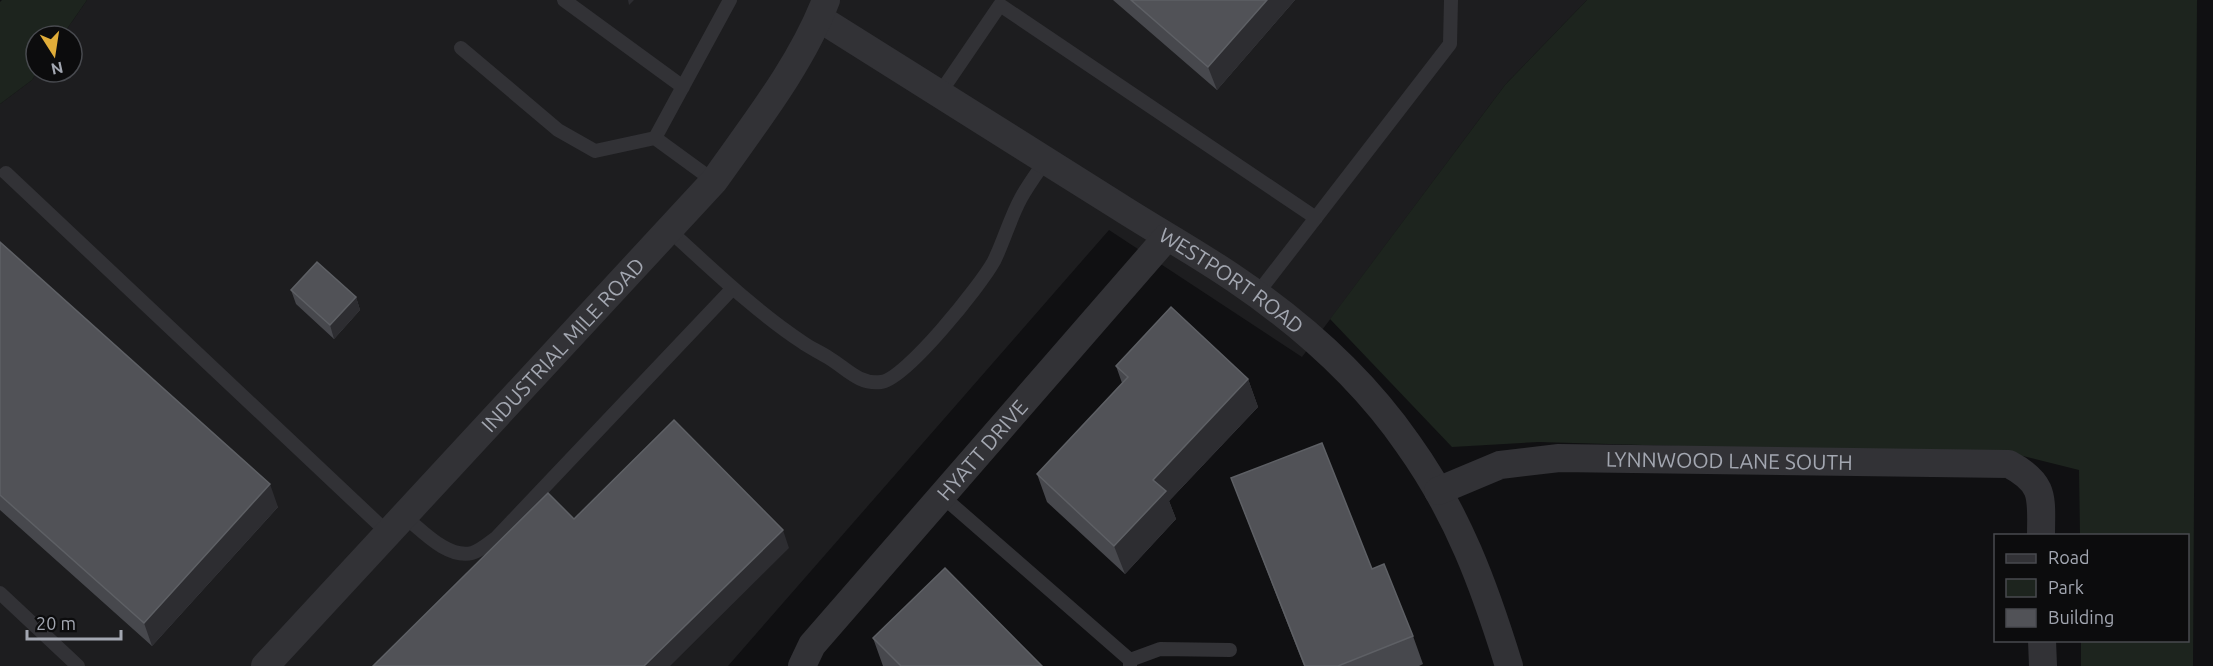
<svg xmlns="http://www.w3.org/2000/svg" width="2213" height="666" font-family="Ubuntu,sans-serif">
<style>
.built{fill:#1d1d1f}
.green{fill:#1d241e}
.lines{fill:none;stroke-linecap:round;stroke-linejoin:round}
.lane{stroke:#323236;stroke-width:14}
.street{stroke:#323236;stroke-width:28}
.wall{fill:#47484d}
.shaded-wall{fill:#2d2d31}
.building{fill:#515257;stroke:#5e6065;stroke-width:1.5}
.labels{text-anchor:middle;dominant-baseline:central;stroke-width:4.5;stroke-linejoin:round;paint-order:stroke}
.street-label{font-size:21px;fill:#a3a7b1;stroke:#0c0c0d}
</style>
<rect width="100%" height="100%" fill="#101012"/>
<path class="built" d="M87,0H1587L1505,85L1302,357L1109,230L728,666H0V104L32,80L37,72H72V36H62Z"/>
<path class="green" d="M2,0H87L62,36H36L37,72L32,80L0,104V2Z
M1587,0H2197L2193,666H2081V641L2188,640V536L2080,535L2079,470L2023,456L1539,442L1452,447L1330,319L1505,85Z"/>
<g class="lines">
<path class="lane" d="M564,0L683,87
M461,48L558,130L595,151L655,138
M940,93L1000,5L1316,218
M6,173L388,533
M714,181L655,138L730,0
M670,231C712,269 754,310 802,342C810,348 820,352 829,358C846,368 859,385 881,382C905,380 981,285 994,261C1004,241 1010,218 1021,198C1028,185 1037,173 1046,160
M1257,294L1450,44L1451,0
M942,496L1130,660V666
M404,516C422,530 447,559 472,553C480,551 489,543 496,538L733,288
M0,593L78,666
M1130,660L1160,649L1230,650"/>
<g class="street">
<path id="s1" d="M819,18C919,81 1019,143 1118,206C1157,231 1197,253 1235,279C1300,323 1363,379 1408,444C1458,514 1484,585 1509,666"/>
<path id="s2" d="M1438,491L1500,465L1559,458L2009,464C2046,484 2041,498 2041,536"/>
<path d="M2042,640L2043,666"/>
<path id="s3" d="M265,666L714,181C754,124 801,65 826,0"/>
<path id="s4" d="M802,666L812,645L1167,237"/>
</g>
</g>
<path class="wall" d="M1113,0H1295L1217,90Z
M0,242L278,507L152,646L0,510Z
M291,290L356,297L360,310L334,339L296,304Z
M1116,366L1248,379L1258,407L1169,501L1176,519L1125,574L1047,502L1037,474L1122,383Z
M1231,478L1372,569L1413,636L1423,664L1419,666H1304Z
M873,638L1042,666H883Z"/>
<path class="shaded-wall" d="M628,0H634L629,5Z
M1267,0H1295L1217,90L1208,67Z
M356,297L360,310L334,339L330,325Z
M1248,379L1258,407L1169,501L1176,519L1125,574L1114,546L1153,480Z
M270,484L278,507L152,646L144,623Z
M783,530L789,548L670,666H644Z"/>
<path class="building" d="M1131,0H1267L1208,67Z
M0,242L270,484L144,623L0,495Z
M317,262L356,297L330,325L291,290Z
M1171,307L1248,379L1153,480L1166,491L1114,546L1037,474L1128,377L1116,366Z
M674,420L783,530L644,666H373L548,493L574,519Z
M1322,443L1372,569L1384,564L1413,636L1338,666H1305L1231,478Z
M945,568L1042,666H901L873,638Z"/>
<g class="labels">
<g class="street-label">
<text stroke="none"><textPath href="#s1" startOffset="489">WESTPORT ROAD</textPath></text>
<text stroke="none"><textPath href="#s3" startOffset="438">INDUSTRIAL MILE ROAD</textPath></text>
<text stroke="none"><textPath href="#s4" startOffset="282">HYATT DRIVE</textPath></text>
<text stroke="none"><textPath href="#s2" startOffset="297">LYNNWOOD LANE SOUTH</textPath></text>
</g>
</g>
<rect x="1994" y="534" width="195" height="108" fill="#0c0c0d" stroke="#484a4f" stroke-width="1.5"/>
<rect x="2006" y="554" width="30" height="9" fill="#323236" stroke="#484a4f" stroke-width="1.5"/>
<text x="2048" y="564" font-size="18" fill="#a3a7b1">Road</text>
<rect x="2006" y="579" width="30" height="18" fill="#1d241e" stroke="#484a4f" stroke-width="1.5"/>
<text x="2048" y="594" font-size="18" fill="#a3a7b1">Park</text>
<rect x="2006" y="609" width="30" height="18" fill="#515257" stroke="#484a4f" stroke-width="1.5"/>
<text x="2048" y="624" font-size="18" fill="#a3a7b1">Building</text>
<g transform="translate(54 54) rotate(168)"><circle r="28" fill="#0c0c0d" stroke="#484a4f" stroke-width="1.5"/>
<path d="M0-4.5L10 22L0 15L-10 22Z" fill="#e1ad39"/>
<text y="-9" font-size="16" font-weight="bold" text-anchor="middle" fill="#a3a7b1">N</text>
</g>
<path d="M27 630v9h94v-9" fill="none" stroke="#a3a7b1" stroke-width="3"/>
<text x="36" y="630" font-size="18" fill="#a3a7b1" stroke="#0c0c0d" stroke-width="4.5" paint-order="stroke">20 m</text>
</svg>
